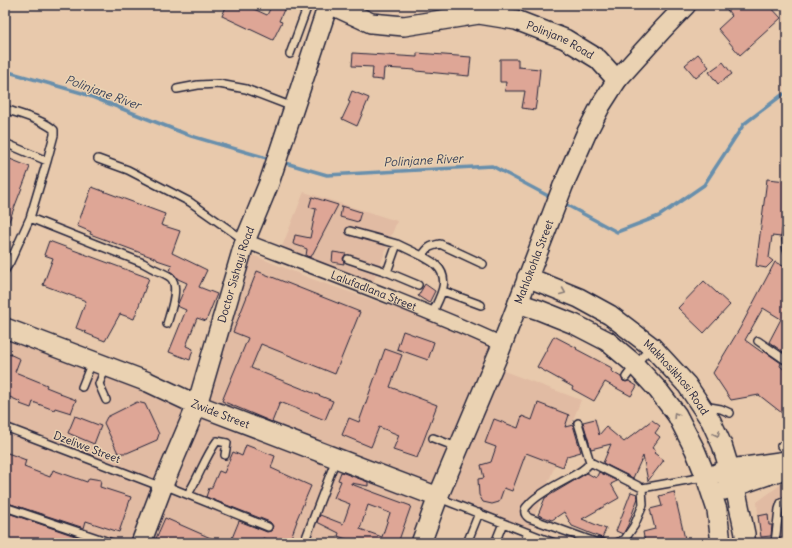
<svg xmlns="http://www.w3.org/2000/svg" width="792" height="548" font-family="Delius,sans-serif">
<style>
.built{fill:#e1bba3}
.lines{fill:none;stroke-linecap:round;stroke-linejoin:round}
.stream{stroke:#688fac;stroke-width:3.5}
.building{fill:#dea696;stroke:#22223b;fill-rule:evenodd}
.lane-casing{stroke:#22223b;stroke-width:10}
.street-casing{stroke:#22223b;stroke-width:16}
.secondary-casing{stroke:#22223b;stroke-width:22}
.lane{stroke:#ead2b2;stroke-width:7}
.street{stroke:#ead2b2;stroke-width:13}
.secondary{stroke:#ead2b2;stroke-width:19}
.oneway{stroke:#867a76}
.labels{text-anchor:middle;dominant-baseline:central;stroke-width:3;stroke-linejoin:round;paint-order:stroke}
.street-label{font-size:11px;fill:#22223b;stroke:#ead2b2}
.water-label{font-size:12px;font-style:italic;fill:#343d57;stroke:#ead2b2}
</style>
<rect width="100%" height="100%" fill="#e8c9ac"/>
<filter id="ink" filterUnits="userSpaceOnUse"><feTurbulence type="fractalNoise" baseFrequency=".025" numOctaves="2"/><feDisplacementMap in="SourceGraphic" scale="8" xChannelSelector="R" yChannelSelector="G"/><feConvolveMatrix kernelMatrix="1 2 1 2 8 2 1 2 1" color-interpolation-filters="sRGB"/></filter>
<g filter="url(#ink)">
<path class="built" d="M304,192L397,221L373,283L281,249Z
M245,252L312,279L384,304L455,326L500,350L493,367L581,400L528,533L438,497L421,543H5V328L197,405Z
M787,480V543H760L757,502Z"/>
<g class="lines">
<path class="stream" d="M5,71L82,93L191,136L270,159
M282,162L327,175L492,166L552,198
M563,203L617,232L659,216L704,185L744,124L782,95L787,93"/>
</g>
<path class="building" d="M227,5H245L267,15L272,5H286L279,21L282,22L273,40L222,16Z
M723,5H769L781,18L740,55L718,29L732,16Z
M353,53L417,57V53L471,57L469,76L416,71V70L384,68L383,80L372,79L373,67L352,66Z
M698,54L709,67L696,78L685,65Z
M500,59H518V67L540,69L537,98L535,110L522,108L525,91H505L506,82H500Z
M723,62L732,74L718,84L709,72Z
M352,91L369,98L357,126L342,119L350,102L348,101Z
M5,157L30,167L6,229H5Z
M767,179L787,181V211L785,225L782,229L781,237L772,236L769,258L773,261L766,268L756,266Z
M92,187L165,214L161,225L180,231L172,253L207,270L199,287L217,294L206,321L197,318L186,346L193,349L190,360L169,352L186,310L177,306L187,283L178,279L174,274L170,271L172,265L157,260V259L90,234L91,232L77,226Z
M312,197L338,205L311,257L306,256L307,249L302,247L293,244L295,235L310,238L316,209L309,207Z
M342,206L361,212L358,222L340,217Z
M49,241L149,278L134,319L120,314L105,341L85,333L86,332L76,328L86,301L43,285L53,258L44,255Z
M333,252L346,254L343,258L344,264L332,262Z
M775,262L787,268V353L786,354L769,342L781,319L763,308L745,340L763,353L764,351L781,363L780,366L787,372V417L759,395L731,400L713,373L740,328Z
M257,271L360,312L335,374L261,344L251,368L333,401L325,420L280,402L272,422L222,401L248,338L233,332Z
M704,281L730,305L704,333L678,308Z
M425,284L435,291L429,303L418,296Z
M403,331L434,342L428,360L397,349Z
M554,336L577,348L576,349L612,368L611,371L621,377L623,381L626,382L629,381L637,386L631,396L605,382L594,401L572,389L573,387L537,367Z
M385,349L402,355L390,387L437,405L417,458L393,450L399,435L379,427L371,447L342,435L349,418L359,422Z
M5,352L20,359L15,372L47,385L46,387L61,393L60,394L76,400L71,413L55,408L54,410L33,402L31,408L20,404L21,402L5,395Z
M137,402L145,404L159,434L157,440L127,453H118L104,423L107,417Z
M538,403L569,415L565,427L573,425L581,452L567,456L563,467L526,453L512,491L504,488L499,502L492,504L483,502L479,495L478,479L484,478L481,465L491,462L496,447L485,443L494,419L518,428L522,416L532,420Z
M75,416L101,426L94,444L68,433Z
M595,419L599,435L606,427L624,442L652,420L660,426L655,433L660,437L652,448L656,451L654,453L664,460L648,481L643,456L633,478L603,463L611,444L591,449L583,422Z
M246,445L275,456L271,468L311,486L296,521H297L289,543H277L263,538L260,543H230L239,521L267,532L271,531L273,526L270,522L206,497L209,488L211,489L219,471L224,473L233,452L242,456Z
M5,452L26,460L24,467L50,477L53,470L87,482L89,478L101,480L100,487L131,497L119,532L86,521L84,528L5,502Z
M341,472L368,482V486L351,483V484L411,506L398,543H357L338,536L339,533L317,522L320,515L343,524L350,504L334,498L341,481L338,480ZM368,505L390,513L382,537L360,529Z
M599,472L617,481L611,484L619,498L582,519L606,529L602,538L572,526L564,512L552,520L538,515L545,498L587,473L596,478Z
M631,492L637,494L638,498L628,525L623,534L616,531Z
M674,492L686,543H645L643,532L655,529L650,509L662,506L659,496Z
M5,512L81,538L80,543H5Z
M768,514L769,525H772L771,536L761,537L758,516Z
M165,518L222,543H154Z"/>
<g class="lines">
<defs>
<path id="lane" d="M290,54L308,5
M177,89L198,85L219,84L246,89L293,107
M5,109C19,114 44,120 54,130V135L47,161L30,218L10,262L5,270
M5,143L47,161
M98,159L128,170L190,202L244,240
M30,218L143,263C147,265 151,268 154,269C160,272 167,274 171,278C180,287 170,313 167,324
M787,230L786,240L787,250
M350,231L397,244L422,256
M348,259L387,272L418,285
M387,272L397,244
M443,291L481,305
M432,314C439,298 452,280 436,265C432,261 427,259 422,256C428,247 430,246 440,244L483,264
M758,341L787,361
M106,367L99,384L106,400
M626,377L635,365L651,347
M82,387L92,362
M704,406L721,409L730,413
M578,423L590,462C587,468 581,471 576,474C561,483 542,491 530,503C529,505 525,507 525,510C524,514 526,516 529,518L595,542L604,543
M5,427L162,487
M433,438L459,448
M781,446L787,451
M590,462L642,488L704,477
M164,485L268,527
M188,494C199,477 205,457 217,441L227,443L225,455
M439,498L554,543
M5,507L112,543
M304,543L336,459
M467,543L479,513
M495,543L503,523
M524,543L528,533
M617,543L625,539L634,526L643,505L642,488
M775,543L779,509L781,503L787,500"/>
<g id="street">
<path id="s1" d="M245,241C331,274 418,306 502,344"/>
</g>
<g id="secondary">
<path id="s2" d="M332,5L371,23L404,26L479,14L516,20L565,39L598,59L617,80"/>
<path id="s3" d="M527,277L579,298L610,315L652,347L687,385L711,421L722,445L735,487L745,534V543"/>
<path d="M518,303L539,310L574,324L607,341L632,362L658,390L677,415L695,450L706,477L717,510L721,543"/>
<path id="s4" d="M5,328L148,382L197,405L438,497"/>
<path d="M718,473L730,469L787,461"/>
<path d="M724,490L782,470"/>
<path id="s5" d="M141,543L163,485L197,405L245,241L269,183L328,5"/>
<path id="s6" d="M421,543L438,497L500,350L563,186L586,134L601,105L617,80L663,29L686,5"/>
</g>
</defs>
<use href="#lane" class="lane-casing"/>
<use href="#street" class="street-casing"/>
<use href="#secondary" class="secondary-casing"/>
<use href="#lane" class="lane"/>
<use href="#street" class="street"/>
<use href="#secondary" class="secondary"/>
</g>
<defs><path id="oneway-chevron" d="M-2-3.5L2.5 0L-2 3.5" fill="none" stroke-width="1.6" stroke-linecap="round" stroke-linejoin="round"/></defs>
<g class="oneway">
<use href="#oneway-chevron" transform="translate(563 292) rotate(23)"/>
<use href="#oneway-chevron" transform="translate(676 415) rotate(-123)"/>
<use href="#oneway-chevron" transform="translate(717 434) rotate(64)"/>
</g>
</g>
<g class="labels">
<g class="street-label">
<text stroke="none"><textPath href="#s2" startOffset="238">Polinjane Road</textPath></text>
<text stroke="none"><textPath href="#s6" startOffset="303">Mahlokohla Street</textPath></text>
<text stroke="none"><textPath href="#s5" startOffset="285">Doctor Sishayi Road</textPath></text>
<text stroke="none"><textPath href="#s1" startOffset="138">Lalufadlana Street</textPath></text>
<text stroke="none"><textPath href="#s3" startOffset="183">Makhosikhosi Road</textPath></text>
<text stroke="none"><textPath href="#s4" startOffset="232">Zwide Street</textPath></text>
<text transform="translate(87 447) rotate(21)">Dzeliwe Street</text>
</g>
<g class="water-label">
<text transform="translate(103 92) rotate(20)">Polinjane River</text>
<text transform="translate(423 160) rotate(-3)">Polinjane River</text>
</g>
</g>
<rect width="792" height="548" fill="none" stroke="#ead2b2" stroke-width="20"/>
<rect x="10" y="10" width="772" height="528" fill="none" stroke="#22223b" stroke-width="1.5" filter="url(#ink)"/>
</svg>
